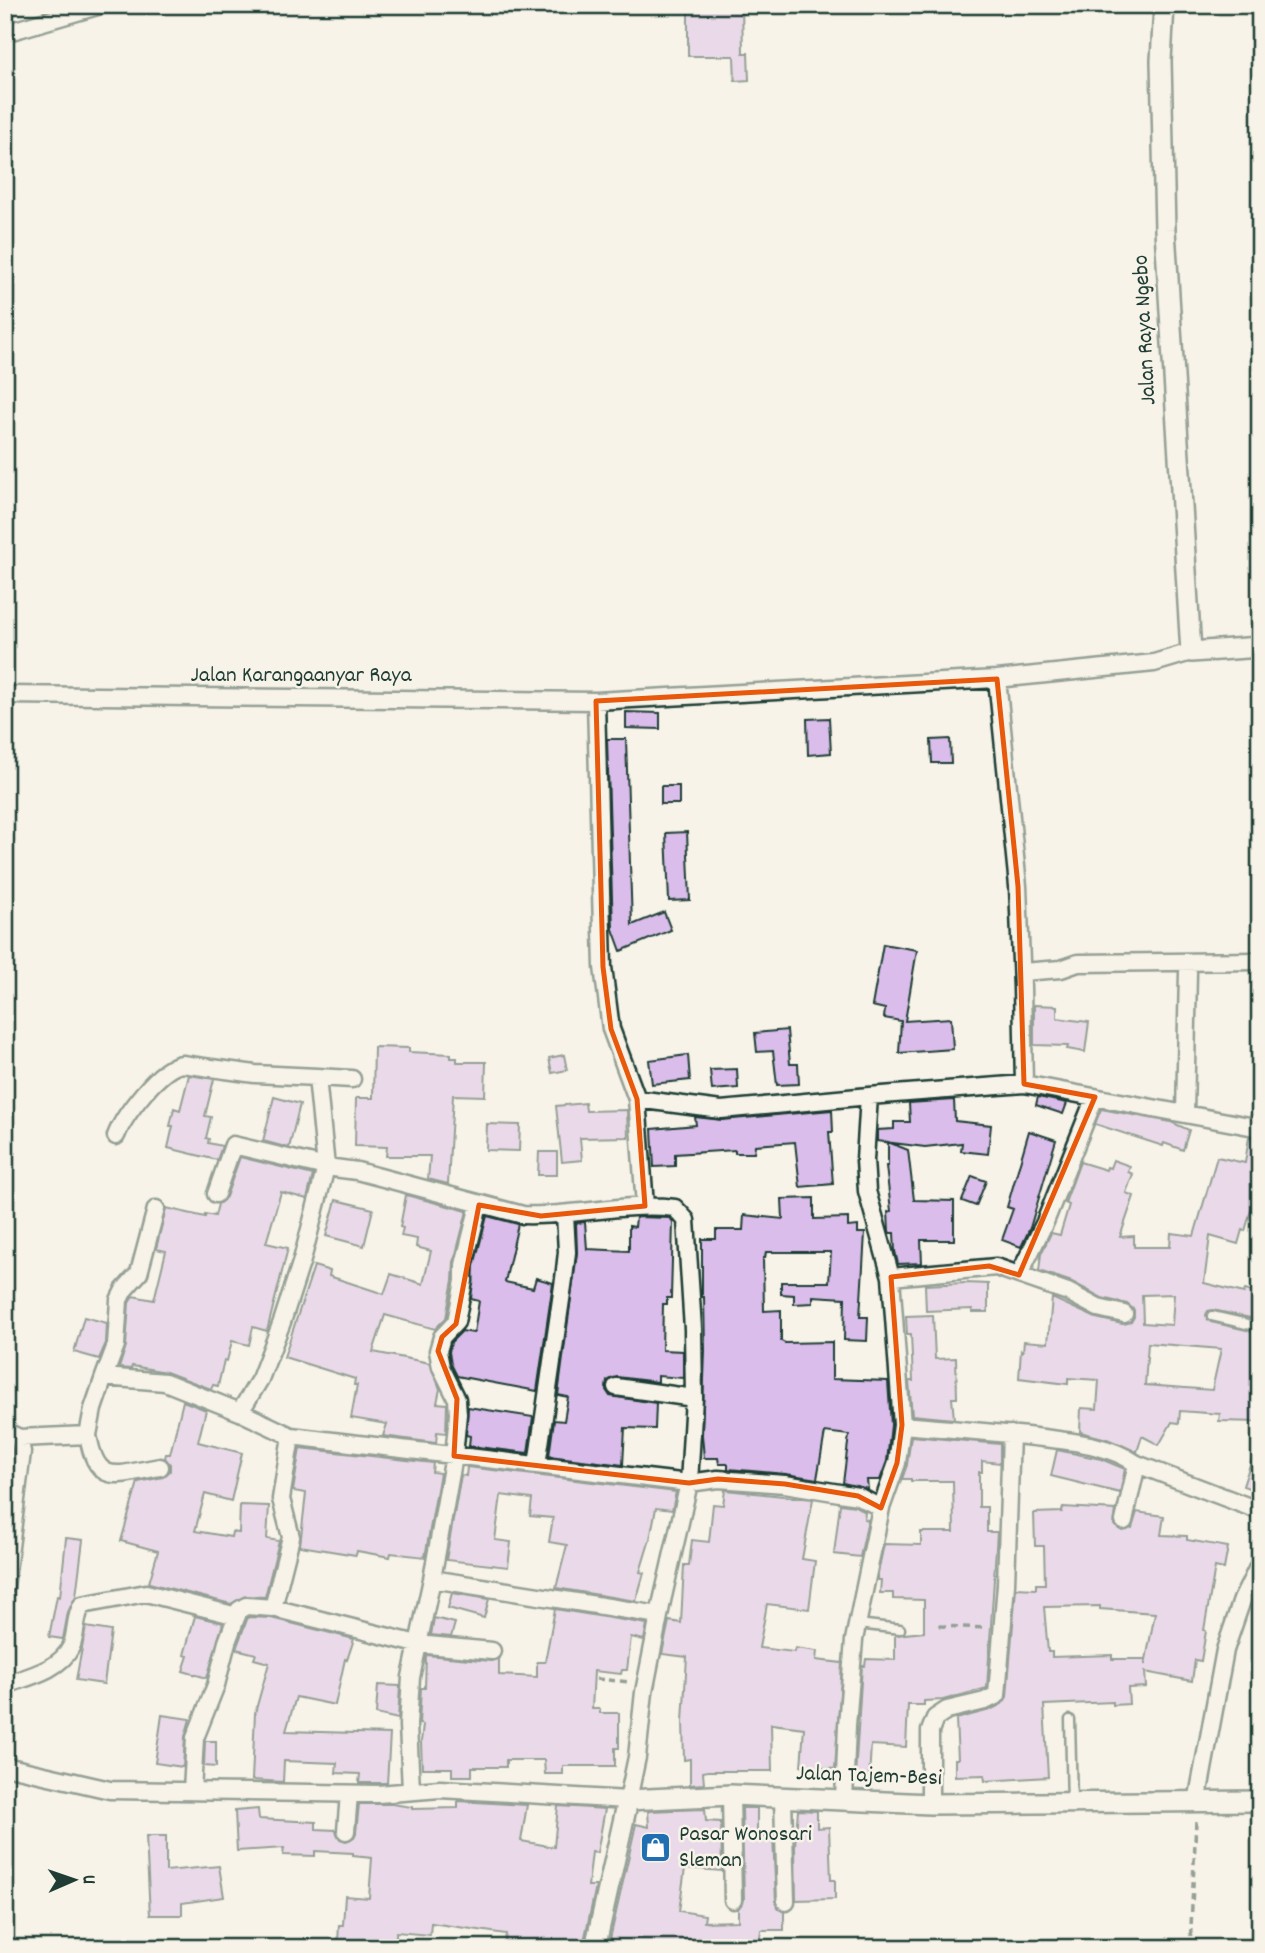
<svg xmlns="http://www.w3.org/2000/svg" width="1265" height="1953" font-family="Dekko,sans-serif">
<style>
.building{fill:#dabdeb;stroke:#1f3d34;stroke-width:2;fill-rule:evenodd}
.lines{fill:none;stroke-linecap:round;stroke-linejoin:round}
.service-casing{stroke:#1f3d34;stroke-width:13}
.minor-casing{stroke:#1f3d34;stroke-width:21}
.tertiary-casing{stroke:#1f3d34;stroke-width:24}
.path{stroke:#1f3d34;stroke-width:3.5;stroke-dasharray:7 5;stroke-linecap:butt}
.service{stroke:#f7f3e8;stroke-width:8}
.minor{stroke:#f7f3e8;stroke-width:16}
.tertiary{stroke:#f7f3e8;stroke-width:19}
.marked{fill:none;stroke:#e8590c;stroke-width:5;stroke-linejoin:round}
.labels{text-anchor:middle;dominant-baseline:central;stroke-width:5;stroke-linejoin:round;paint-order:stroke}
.street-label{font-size:23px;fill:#1f3d34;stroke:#f7f3e8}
.poi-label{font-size:23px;fill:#1f3d34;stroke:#f7f3e8;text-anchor:start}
</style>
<rect width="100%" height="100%" fill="#f7f3e8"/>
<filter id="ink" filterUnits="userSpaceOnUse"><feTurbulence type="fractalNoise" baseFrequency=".0143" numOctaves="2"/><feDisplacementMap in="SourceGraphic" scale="14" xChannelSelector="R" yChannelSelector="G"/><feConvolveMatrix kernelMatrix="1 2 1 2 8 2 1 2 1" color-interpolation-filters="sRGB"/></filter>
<g filter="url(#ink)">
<path class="building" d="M688,5H742L743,53H748L749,80L735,81L734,56H688Z
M626,712L660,713V729L626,728Z
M829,718L831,753L808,755L807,719Z
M607,739H626L632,925L664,912L671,930L621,951L613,929Z
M950,739L951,763H932L931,740Z
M661,786H679V804H661Z
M687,832L690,900L669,901L666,833Z
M883,944L917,950L905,1021L951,1018L953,1049L899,1053L901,1021L884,1018L885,1009L872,1006Z
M1034,1005L1057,1006V1018L1089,1022L1085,1052L1067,1049L1068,1046L1034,1045Z
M787,1030L790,1064H798L799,1084L777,1085L773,1051L757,1052L755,1033Z
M374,1047L409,1048V1052L451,1054V1058H457V1062H486L485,1096L453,1095L448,1184L428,1179L430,1156H386L387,1147L355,1146L356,1098H373Z
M564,1055L567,1070L552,1073L549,1058Z
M688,1055L690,1080L652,1084L649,1060Z
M737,1069L738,1088L712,1090L710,1070Z
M189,1075L214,1079L205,1116L211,1117L206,1138L209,1139L208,1143L222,1146L217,1160L168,1148L173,1126H170L174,1108L180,1110Z
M274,1097L300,1104L289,1148L263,1141Z
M1038,1097L1067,1103L1063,1114L1036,1105Z
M954,1100L955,1121L991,1125L988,1154L961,1151L962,1143L925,1147L877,1141V1130L894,1129V1122H910L909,1103Z
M585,1103L586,1111L627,1110L628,1137L580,1138L582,1160L562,1162L556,1106Z
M1101,1109L1171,1122L1189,1130L1183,1150L1164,1143L1163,1146L1095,1124Z
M832,1110L833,1132H829L833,1184L800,1187L795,1142L755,1145L754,1153H735V1150L675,1154V1166L654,1167L652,1129L696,1125L695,1117L722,1120Z
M487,1124L520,1125L519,1151L486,1150Z
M1029,1131L1056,1140L1030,1228L1021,1247L1002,1240L1013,1209L1007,1207Z
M1249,1137L1260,1138V1194L1256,1193L1245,1231L1242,1230L1238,1244L1210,1236L1204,1283L1244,1293L1245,1290L1260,1294V1320L1213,1310L1208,1311L1206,1315L1211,1322L1260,1333V1422L1219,1421L1220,1414L1180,1411L1179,1423L1172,1422L1159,1445L1142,1436L1137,1452L1107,1439L1080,1432L1081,1408L1097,1409L1099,1380L1068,1378V1384L1019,1378L1021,1350L1023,1351L1024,1341L1048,1343L1052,1298L1096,1318L1122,1324L1131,1322L1134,1317V1310L1127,1304L1102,1298L1072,1282L1039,1271L1041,1254L1051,1233L1060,1235L1069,1205L1065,1203L1080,1162L1106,1170L1107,1167L1110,1168L1113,1160L1130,1166L1128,1172L1133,1174L1126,1193L1134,1196L1120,1237L1134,1236V1247H1170L1171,1233L1194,1236L1217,1157L1245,1163ZM1174,1294L1172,1325L1143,1323L1142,1295ZM1148,1343L1221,1349L1212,1390L1145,1385Z
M888,1142L908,1150L914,1200L954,1201V1240H921L922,1263L898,1264L895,1251L894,1233H890L889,1231L888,1212L891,1211L886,1166H888Z
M539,1152H557V1175H538Z
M240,1157L313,1175L307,1199L281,1192L266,1243L288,1248L267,1331L253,1327L249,1345L232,1341L227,1361L224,1360L218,1386L213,1385L211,1389L166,1372L132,1366L131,1369L119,1368L126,1346L129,1303L133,1296L154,1300L166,1251L156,1249L166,1208L205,1217V1214L215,1216L218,1204L226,1197Z
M972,1176L986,1181L976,1206L962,1201Z
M406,1195L467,1211L454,1262L453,1280L446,1318L435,1329L385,1315L373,1352L430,1363L440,1389L437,1403L447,1404L446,1433L437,1432L436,1443L383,1436L387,1424L351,1418L357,1385H354L355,1379L284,1357L314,1266L330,1271L329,1276L384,1294L391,1274L423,1284L431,1251L416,1247L417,1239L401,1236L403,1228L400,1227Z
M814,1198V1219L848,1218V1227L858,1226V1233H865L860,1317H868L867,1341L844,1340L845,1298L813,1296V1303L794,1304V1295L781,1294V1282H829L831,1252H766L765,1258H763L764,1311L781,1310V1341L785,1343L832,1342V1379L888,1381L891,1425L887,1461L880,1480H867L868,1489L843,1483L849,1435L825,1432L817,1479L786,1474L728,1469V1464H719L718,1458H704L702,1435L705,1351L704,1297H702V1239H716V1230H743L744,1215L783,1219L782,1199Z
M336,1200L373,1209L364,1246L326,1236Z
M487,1216L518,1224L505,1282L533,1288L536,1278L553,1283L537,1391L457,1376L451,1364L449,1352L451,1342L462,1331L474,1333L479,1301L471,1299L474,1266Z
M636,1217L670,1218L673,1222L671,1298H667V1304H663L662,1350L683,1351V1378L658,1376V1382L617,1377L607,1381L606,1390L610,1396L656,1403L655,1429L625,1428L623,1465L549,1456L554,1420L564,1421L568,1397L558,1395L577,1253L576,1223L585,1222L587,1249L629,1251V1226L635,1227Z
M966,1283L988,1284V1312H972V1309L926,1311L925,1285Z
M933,1315L935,1359L956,1358L957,1398H952L954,1419L912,1415L909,1381H913L911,1334H907L906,1316Z
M84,1317L107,1323L106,1343L99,1359L74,1352Z
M183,1401L206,1410L198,1442L242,1453L231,1501L205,1494L195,1531L231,1537L232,1532L239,1533L240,1505L269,1506L267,1539L279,1541L265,1597L246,1596L231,1604L149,1583L158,1551L121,1541L138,1482L163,1477L170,1471V1464L165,1458L166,1454H170Z
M468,1407L533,1417L528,1453L469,1446L470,1436L466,1435Z
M911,1436L1000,1444V1463L982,1461V1472H979V1507H987V1532H997L987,1688L943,1700L924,1701V1705H908L906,1747L871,1745L869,1778L855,1777L862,1666H865L866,1659L895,1660V1635L924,1632V1600L893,1599V1593H880L881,1580H878V1573L884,1544L921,1545V1532H954L953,1481H911V1479H902L907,1465Z
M1257,1443L1260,1444V1492L1243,1486Z
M300,1448L433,1463L432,1472L440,1473L425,1557L391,1553L390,1557L357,1551L356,1555L300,1546L306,1493L293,1491Z
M1057,1450L1101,1459L1125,1469L1120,1493L1051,1476Z
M467,1467L676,1492L672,1510L656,1508L650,1539L640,1572L644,1573L636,1601L556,1588L567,1545L549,1542L553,1518L530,1516L532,1499L501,1495L495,1540L511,1542L508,1567L446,1560L461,1475L466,1476Z
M725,1490L813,1499L802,1559L815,1561L809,1609L767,1604L759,1648L794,1652L795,1648L817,1651L816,1660L842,1663L835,1769L801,1766L804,1728L771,1724L772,1771H708L703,1772L704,1784L690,1785V1759L684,1760L683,1721L687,1657L662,1654L669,1621L681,1623L684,1565H689L692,1540L709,1542L713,1504L723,1505Z
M840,1504L855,1506L865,1512L864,1519L868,1520L860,1557L834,1554Z
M1063,1507L1116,1510L1114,1525L1122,1531L1132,1528L1137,1512L1164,1516L1161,1535L1187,1536V1540L1228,1547L1224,1569L1215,1567L1204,1630L1206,1631L1201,1661L1195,1660L1192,1681L1145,1672L1146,1687L1128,1688L1129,1704L1113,1705V1702L1044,1705L1048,1777L985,1781L984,1775L955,1776V1759H958L956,1719L990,1710L1002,1704L1007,1697L1016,1588L1036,1589V1584H1045L1044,1546H1035L1034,1513L1062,1512ZM1100,1606V1609L1155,1613L1145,1665V1659H1112V1655L1052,1657V1652H1048L1044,1607Z
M66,1538L83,1540L76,1596L68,1612L63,1639L49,1637L57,1596L60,1597Z
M452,1593L489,1599L484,1618L448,1608Z
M555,1609L647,1624L644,1640L631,1637L627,1670H622L621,1674L594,1671L592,1709H600V1713H619V1748H615V1766H563V1774H545L544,1760H506V1767H472V1776H452V1768H422L421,1742L423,1725L419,1724L421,1688H425L426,1655L491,1661L499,1658V1675L537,1677V1662H545Z
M195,1616L223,1623L207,1678L183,1671L188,1656L184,1655Z
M248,1617L271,1618L354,1639L347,1660L345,1659L335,1705L296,1697L286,1731L390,1734L387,1783H359L360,1774L336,1773L337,1763L284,1761L283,1782L252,1780L255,1713L269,1663L254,1659L256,1654L236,1649Z
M434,1618L455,1623L451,1637L431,1635Z
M86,1627L111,1631L104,1684L76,1680Z
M378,1685L400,1686L398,1719L376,1714Z
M162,1715L190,1719L185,1737L183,1767L155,1763Z
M205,1741H216V1767L204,1766Z
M458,1801L527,1805L521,1841L554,1847L558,1806L605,1809L597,1853L592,1852L588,1886H596L583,1946H580V1948H504L506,1934L431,1923L430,1935L396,1932V1944L338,1942L339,1925H343L345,1896L369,1898L372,1858L353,1856V1853L315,1851V1856L283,1855L284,1848L237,1851L235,1811L258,1809L259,1819L316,1822V1829L336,1830L340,1839L346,1841L354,1837L356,1833L359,1804H392L412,1807V1809L458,1808Z
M742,1808H757V1837H773L776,1902L777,1908L784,1912V1930H761L759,1948H729V1938L701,1939L700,1948H608L636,1824L649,1827L648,1811L705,1809L706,1821L721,1822L722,1871L685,1868L679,1911L705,1915L704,1922L738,1921V1909L744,1900Z
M798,1810L817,1811V1828L829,1827L831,1880H835V1899L796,1900L795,1846Z
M146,1836H166V1871L219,1866L224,1897L182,1903V1915H150Z"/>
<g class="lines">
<defs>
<path id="service" d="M1212,1316L1260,1327
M858,1624L900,1629
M1070,1720L1072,1803"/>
<path id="minor" d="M5,33L101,5
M5,695L596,701
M1022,972L1061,969L1078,963L1260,961
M317,1077L352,1079
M1024,1084L1260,1128
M637,1099L721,1110L869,1096
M1185,1114L1188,972
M116,1136C124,1115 160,1067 182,1064L255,1074L317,1077L326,1167L233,1145L216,1194
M645,1206L637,1099L611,1029L603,967L596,701L997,679
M1019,1275L1045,1222L1095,1097
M891,1277L996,1267L1068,1292L1098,1308L1124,1314
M104,1377L116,1345L119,1300L124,1290L139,1273L156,1209
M616,1387L694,1398
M902,1425C949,1429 996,1432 1043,1438C1076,1442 1109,1445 1137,1464L1260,1511
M5,1431L19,1438L22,1452L5,1587
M88,1435L93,1409L104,1377L165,1382L240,1412L260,1379L282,1322L302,1260L326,1167L357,1171L523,1215C574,1217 625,1202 675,1208L686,1220L693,1329L694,1398L689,1483L291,1436L240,1412
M19,1438L88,1435C97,1488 117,1474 160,1467
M537,1465L564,1279L567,1252L565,1214
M1124,1521L1137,1464
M432,1579L659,1615
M273,1608L291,1537L281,1499L291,1436
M5,1685C27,1677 60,1670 71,1647C77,1634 74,1618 82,1605L146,1593L237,1616
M5,1766L110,1790L378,1794L440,1789L628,1800L637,1757L644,1692L662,1601L689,1483L718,1479L785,1484L858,1496L881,1508L897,1463L902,1425L891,1277L867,1191L865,1160L869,1096L1024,1084L1022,987L1018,886L997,679L1154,663L1191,652
M411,1790L408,1725L411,1677L432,1579L454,1456L458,1414L457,1399L441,1367L438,1351L442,1337L456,1322L464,1281V1265L479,1205
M192,1791L195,1738L216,1685L227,1642L239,1610L246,1606L273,1608L417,1644L492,1651
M731,1795L733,1900
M783,1799L786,1902
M844,1801L847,1725L854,1640L881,1508
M1197,1802L1225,1650L1242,1600L1260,1563
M930,1804V1731L935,1718L947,1710L985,1701L997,1695L1006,1584L1011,1434
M346,1831L349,1794"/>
<path id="tertiary" d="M1164,5L1161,61L1165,230L1191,652L1260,647
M595,1948L628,1800L731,1795L930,1804L1260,1801"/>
</defs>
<use href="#service" class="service-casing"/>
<use href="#minor" class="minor-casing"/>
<use href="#tertiary" class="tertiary-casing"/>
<path class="path" d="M939,1626L986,1628
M596,1679L630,1682
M1190,1948L1196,1821"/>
<use href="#service" class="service"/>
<use href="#minor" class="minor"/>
<use href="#tertiary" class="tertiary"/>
</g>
</g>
<path d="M0 0H1265V1953H0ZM997,679L1018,886L1024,1084L1095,1097L1019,1275L989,1266L891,1277L902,1425L897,1463L881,1508L858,1496L785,1484L718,1479L689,1483L454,1456L457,1399L438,1351L442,1337L456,1324L479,1205L541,1216L645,1206L637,1099L611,1029L603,967L596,701Z" fill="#f7f3e8" fill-opacity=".55" fill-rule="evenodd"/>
<path class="marked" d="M997,679L1018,886L1024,1084L1095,1097L1019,1275L989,1266L891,1277L902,1425L897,1463L881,1508L858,1496L785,1484L718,1479L689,1483L454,1456L457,1399L438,1351L442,1337L456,1324L479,1205L541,1216L645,1206L637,1099L611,1029L603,967L596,701Z"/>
<defs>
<symbol id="shop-square" viewBox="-11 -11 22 22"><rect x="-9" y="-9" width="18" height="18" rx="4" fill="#1f6fb2" stroke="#f7f3e8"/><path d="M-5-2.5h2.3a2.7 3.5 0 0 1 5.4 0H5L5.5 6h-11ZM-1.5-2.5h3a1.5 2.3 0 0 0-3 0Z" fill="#fff"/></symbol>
</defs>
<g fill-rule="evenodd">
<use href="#shop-square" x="638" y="1830" width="35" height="35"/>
</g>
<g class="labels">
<g class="street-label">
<text transform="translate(1146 330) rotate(-93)">Jalan Raya Ngebo</text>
<text x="301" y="676">Jalan Karangaanyar Raya</text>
<text transform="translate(869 1777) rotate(2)">Jalan Tajem-Besi</text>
</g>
<g class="poi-label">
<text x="679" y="1835">Pasar Wonosari<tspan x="679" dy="26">Sleman</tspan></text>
</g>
</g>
<rect width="1265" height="1953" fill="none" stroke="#f7f3e8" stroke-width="28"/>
<rect x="14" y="14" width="1237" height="1925" fill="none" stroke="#1f3d34" stroke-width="2.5" filter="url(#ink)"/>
<g transform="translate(74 1880) rotate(88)" stroke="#f7f3e8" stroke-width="5" paint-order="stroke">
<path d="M0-5L12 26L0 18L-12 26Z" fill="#1f3d34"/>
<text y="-10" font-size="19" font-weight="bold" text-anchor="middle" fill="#1f3d34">U</text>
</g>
</svg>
